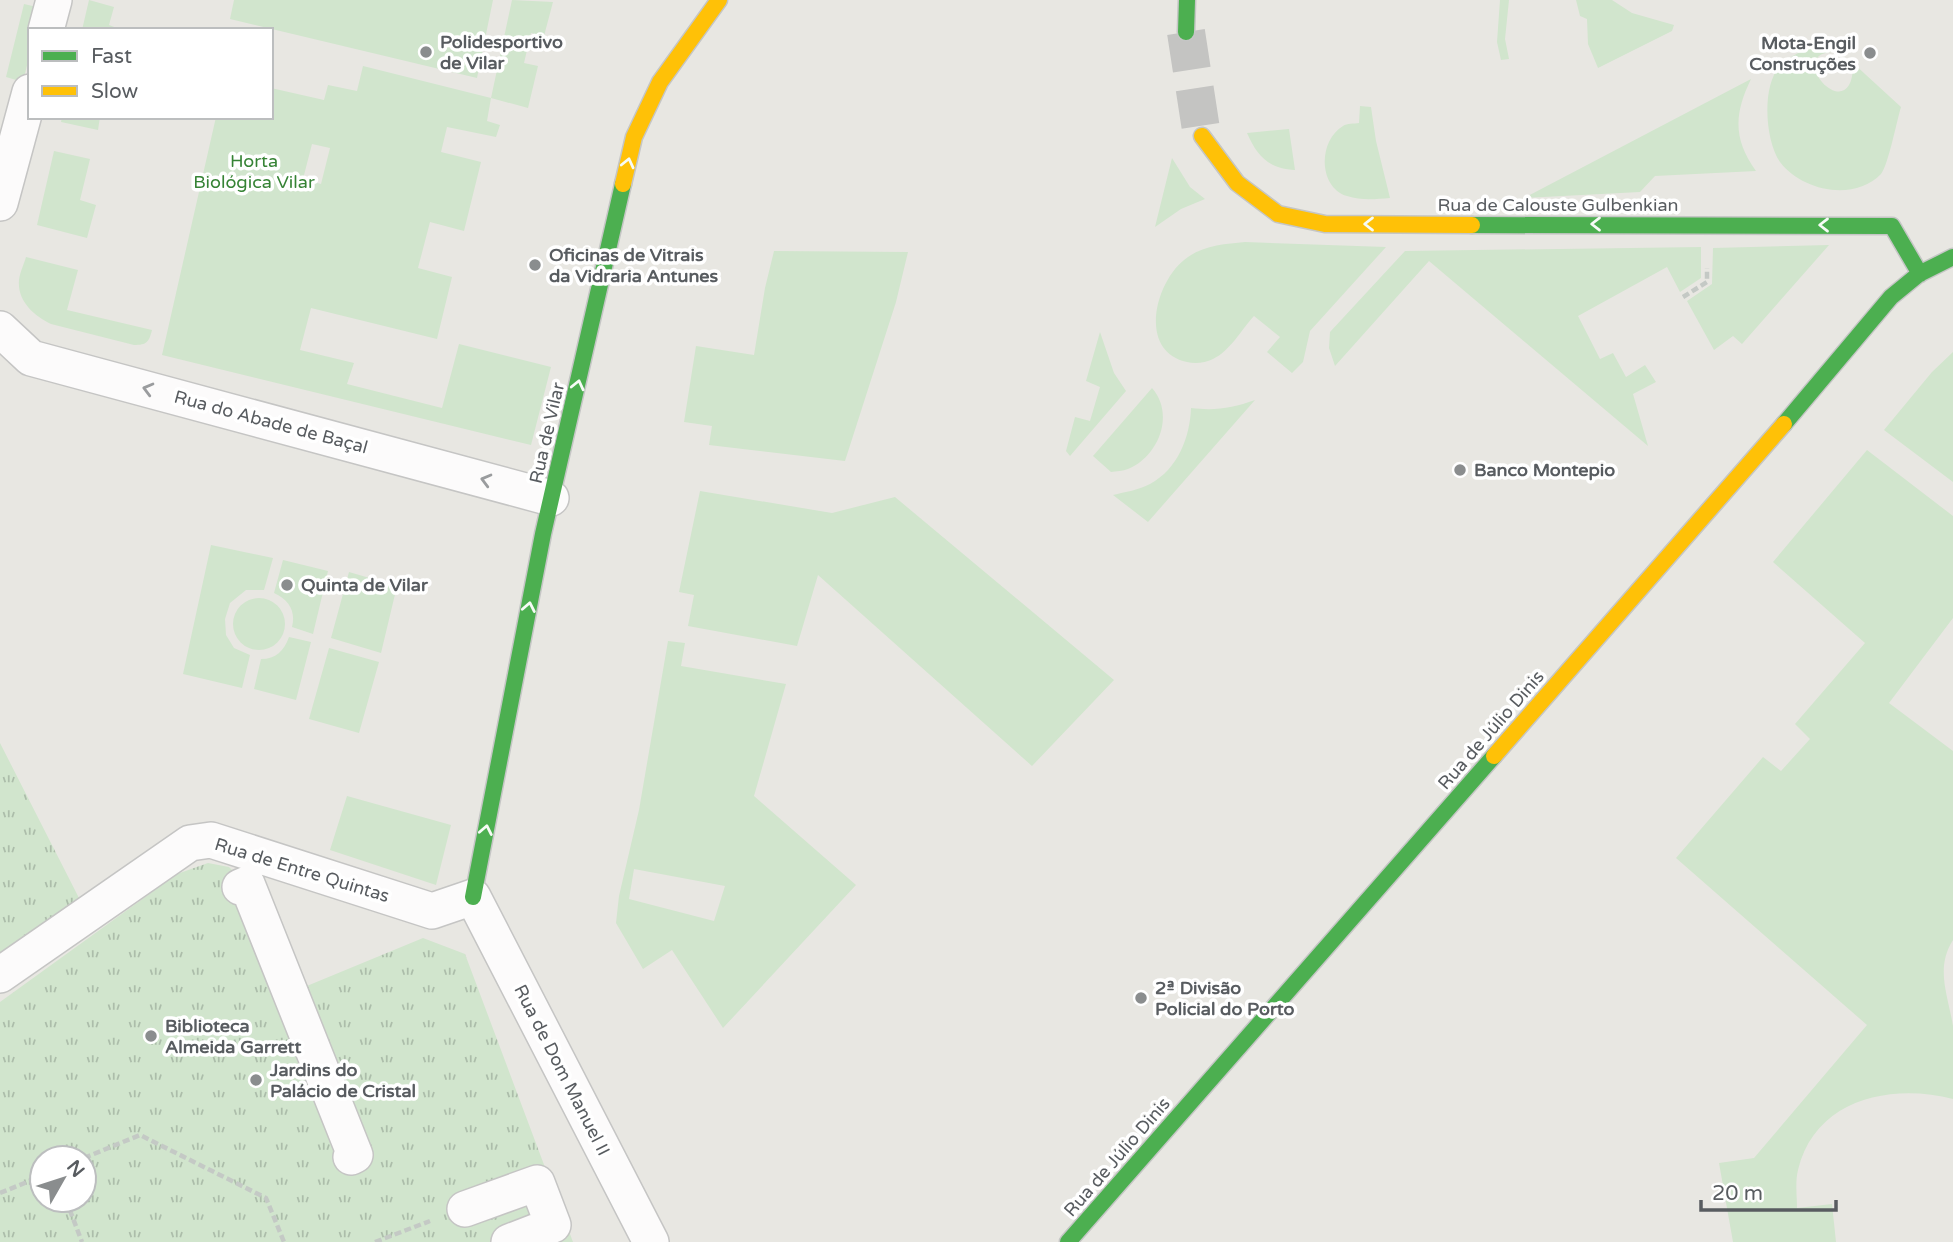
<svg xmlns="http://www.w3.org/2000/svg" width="1953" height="1242" font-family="'Varela Round',sans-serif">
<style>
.green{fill:#d1e5cd;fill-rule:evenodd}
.park{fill:url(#park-tufts);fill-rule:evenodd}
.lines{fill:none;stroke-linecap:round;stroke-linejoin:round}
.secondary-tunnel{stroke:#c4c4c2;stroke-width:38;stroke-dasharray:38 19;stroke-linecap:butt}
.street-casing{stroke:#c5c5c4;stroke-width:38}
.fast-casing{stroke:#c5c6c5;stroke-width:19}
.slow-casing{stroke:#c5c6c5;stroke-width:19}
.path{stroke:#c4c9c5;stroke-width:4.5;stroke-dasharray:7 3.5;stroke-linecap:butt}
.street{stroke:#fcfbfb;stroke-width:35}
.fast{stroke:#4caf50;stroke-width:16}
.slow{stroke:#ffc107;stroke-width:16}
.oneway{stroke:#f6fbf6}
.oneway2{stroke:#9a9c9e}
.poi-dot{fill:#8a8d8e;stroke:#fff;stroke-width:2.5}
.labels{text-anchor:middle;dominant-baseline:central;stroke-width:7;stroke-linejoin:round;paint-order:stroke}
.poi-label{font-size:18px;font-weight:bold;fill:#585c60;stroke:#fff;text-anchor:start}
.park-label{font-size:18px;fill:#368335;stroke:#fff}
.street-label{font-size:18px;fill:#585c60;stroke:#fff}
</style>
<defs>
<pattern id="park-tufts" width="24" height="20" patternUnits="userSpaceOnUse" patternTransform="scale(1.75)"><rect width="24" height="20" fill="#d1e5cd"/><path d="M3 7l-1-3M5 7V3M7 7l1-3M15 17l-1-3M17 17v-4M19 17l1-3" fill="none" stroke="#acbdaa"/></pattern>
</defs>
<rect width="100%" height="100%" fill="#e8e7e2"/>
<path class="green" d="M89,0L114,7L109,25L122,30H82Z
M234,0H493L477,78L230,19Z
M512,0L553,2L544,36L531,33L524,63L538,66L528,108L491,98L487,121L500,125L496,137L447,127L441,152L481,162L464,231L430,222L418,268L452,277L437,339L311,308L300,350L354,363L347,384L442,408L459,344L551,367L531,445L162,355L216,117H271V88L324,100L328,85L357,91L363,66L491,98ZM312,144L330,148L321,184L303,179Z
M1500,0H1509L1505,39L1509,59L1501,60L1497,42Z
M1576,0H1612L1632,13L1674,25L1672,31L1598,68L1588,44L1587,19L1580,16Z
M24,4L41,8L30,30V53L23,82L6,77Z
M1828,39L1841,52C1775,47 1854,135 1853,63L1901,107C1897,120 1888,166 1881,174C1854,202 1802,191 1780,162C1765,141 1761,84 1781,65C1793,53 1813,47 1828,39Z
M1751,79C1734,114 1733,139 1756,171L1655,176L1640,192L1524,198Z
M1360,106L1371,107L1376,141L1390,198C1376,199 1362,201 1347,196C1318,187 1318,141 1343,126C1347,123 1354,124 1359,123Z
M62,117H100L98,130L61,122Z
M1289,129L1295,170C1269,169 1257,156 1247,133Z
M54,151L90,159L80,200L96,205L87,238L37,225Z
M1172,158L1190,187L1205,199L1181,209L1155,227Z
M1245,242L1386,247L1310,331L1303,362L1292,373L1267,352L1280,337L1254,316C1242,329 1230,351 1213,359C1205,363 1195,364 1187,362C1136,351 1156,278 1188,257C1205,245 1226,244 1245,242Z
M1829,245L1742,344L1733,336L1714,350L1687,301L1712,284L1713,248Z
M1701,247V278L1680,292L1667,267L1578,316L1600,359L1613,353L1626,377L1645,365L1656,382L1633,394L1648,446L1429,261L1335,366L1329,348L1330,332L1405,251Z
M774,251L908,252L896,302L845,461L709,445L712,426L684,422L696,346L754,355L765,288Z
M26,257L78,270L67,310L152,330C149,342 147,345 134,345L51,324C34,316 17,301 19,280C20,272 24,264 26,257Z
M1100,332L1114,373L1126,391L1070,456L1066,451L1075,417L1090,421L1100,387L1086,381Z
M1953,352V482L1884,430L1932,372Z
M1152,388C1175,414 1159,456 1128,469C1123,471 1116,471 1111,472L1093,456Z
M1255,400L1148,522L1113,495C1125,492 1139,490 1150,484C1178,469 1190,437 1191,408C1215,411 1233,408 1255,400Z
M1867,450L1953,516V618L1889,703L1953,751V940C1935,968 1948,995 1953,1026C1953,1049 1953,1075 1953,1099C1891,1083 1815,1099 1798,1170C1795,1182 1797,1196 1797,1208L1832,1204L1836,1242H1733L1719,1163L1754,1158L1867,1025L1676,858L1763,757L1781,771L1810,739L1795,724L1865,643L1773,562Z
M700,491L832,513L895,497L1114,680L1032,766L818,575L797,646L688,626L694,595L679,592Z
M211,545L273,558L264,590H246L230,603L225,619L226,635L234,648L250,655L242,688L183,674Z
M283,560L328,571L313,634L292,627C296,611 289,600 274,593Z
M349,572L397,586L381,653L331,638Z
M233 624a26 26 0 1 1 52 0a26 26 0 1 1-52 0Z
M289,637L311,642L296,700L254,689L261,659C276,659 284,651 289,637Z
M668,641L685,643L681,666L786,684L754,796L856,885L723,1028L672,950L643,969L616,923L619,896L639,810ZM634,869L725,886L714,921L629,899Z
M329,648L379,662L359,733L309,719Z
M347,796L451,825L436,885L330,850Z"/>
<path class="park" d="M0,743L79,898L0,954Z
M208,863L229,867L236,874L285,995L423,938L465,954L573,1242H0V1002L177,874ZM42,1158H84V1200H42Z"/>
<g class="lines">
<path class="secondary-tunnel" d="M1186,32L1202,136"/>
<defs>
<path id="street" d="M46,30L54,0
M0,203L30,92
M0,329L31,358L551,498
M240,887L247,884L355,1155L351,1157
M0,975L190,843L211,840L432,911L473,897L651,1242
M465,1209L537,1183L553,1225L509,1242"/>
<path id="fast" d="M1186,32L1187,0
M1472,225L1892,226L1920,274
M1784,424L1891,297L1919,274L1953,257
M473,897L543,534L623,184
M1068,1242L1494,756"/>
<path id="slow" d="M1202,136L1237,183L1278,214L1325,224L1472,225
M623,184L634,137L660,82L719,0
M1494,756L1784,424"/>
</defs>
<use href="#street" class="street-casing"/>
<use href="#fast" class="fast-casing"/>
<use href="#slow" class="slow-casing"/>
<path class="path" d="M1683,297L1707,282V268
M84,1158L140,1135L266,1198L284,1242
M0,1193L42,1176
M66,1200L82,1242
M375,1242L430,1221"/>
<use href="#street" class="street"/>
<use href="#fast" class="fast"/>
<use href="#slow" class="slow"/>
</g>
<defs><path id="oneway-chevron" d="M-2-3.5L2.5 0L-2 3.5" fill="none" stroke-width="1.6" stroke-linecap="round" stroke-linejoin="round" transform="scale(1.75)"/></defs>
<g class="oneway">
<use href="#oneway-chevron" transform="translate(628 163) rotate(-77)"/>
<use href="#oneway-chevron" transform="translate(1369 224) rotate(180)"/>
<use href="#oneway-chevron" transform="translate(1596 224) rotate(-180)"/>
<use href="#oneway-chevron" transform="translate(1824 225) rotate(-180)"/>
<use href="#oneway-chevron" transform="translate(578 385) rotate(-77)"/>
<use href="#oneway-chevron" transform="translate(529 607) rotate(-79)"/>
<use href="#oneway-chevron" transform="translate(486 830) rotate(-79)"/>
</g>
<g class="oneway2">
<use href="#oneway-chevron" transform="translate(148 389) rotate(-165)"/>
<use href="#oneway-chevron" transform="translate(486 480) rotate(-165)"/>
</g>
<g class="poi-dot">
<circle cx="426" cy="52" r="7"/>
<circle cx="1870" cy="53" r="7"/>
<circle cx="535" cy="265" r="7"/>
<circle cx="1460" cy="470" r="7"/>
<circle cx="287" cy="585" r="7"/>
<circle cx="1141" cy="998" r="7"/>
<circle cx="151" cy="1036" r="7"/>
<circle cx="256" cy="1080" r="7"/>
</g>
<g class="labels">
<g class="poi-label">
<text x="440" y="42">Polidesportivo<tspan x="440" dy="21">de Vilar</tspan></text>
<text x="1856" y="43" text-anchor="end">Mota-Engil<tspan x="1856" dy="21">Construções</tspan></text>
<text x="549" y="255">Oficinas de Vitrais<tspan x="549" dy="21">da Vidraria Antunes</tspan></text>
<text x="1474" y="470">Banco Montepio</text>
<text x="301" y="585">Quinta de Vilar</text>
<text x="1155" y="988">2ª Divisão<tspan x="1155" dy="21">Policial do Porto</tspan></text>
<text x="165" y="1026">Biblioteca<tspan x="165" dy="21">Almeida Garrett</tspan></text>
<text x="270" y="1070">Jardins do<tspan x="270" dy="21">Palácio de Cristal</tspan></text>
</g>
<g class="park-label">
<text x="254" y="161">Horta<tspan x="254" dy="21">Biológica Vilar</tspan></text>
</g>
<g class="street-label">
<text x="1558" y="205">Rua de Calouste Gulbenkian</text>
<text transform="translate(271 422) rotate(15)">Rua do Abade de Baçal</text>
<text transform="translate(547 433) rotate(-77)">Rua de Vilar</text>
<text transform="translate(1491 730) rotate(-49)">Rua de Júlio Dinis</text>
<text transform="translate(302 870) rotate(17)">Rua de Entre Quintas</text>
<text transform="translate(562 1070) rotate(63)">Rua de Dom Manuel II</text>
<text transform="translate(1117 1157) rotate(-49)">Rua de Júlio Dinis</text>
</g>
</g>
<rect x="28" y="28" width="245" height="91" fill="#ffffff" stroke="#bcbebf" stroke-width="2"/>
<rect x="42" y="51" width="35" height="10" fill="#4caf50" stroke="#bcbebf" stroke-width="2"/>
<text x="91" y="63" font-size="21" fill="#585c60">Fast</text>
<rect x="42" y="86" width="35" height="10" fill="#ffc107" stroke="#bcbebf" stroke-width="2"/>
<text x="91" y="98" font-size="21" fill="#585c60">Slow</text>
<g transform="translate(63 1179) rotate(51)"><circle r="33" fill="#ffffff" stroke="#bcbebf" stroke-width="2"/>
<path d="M0-5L12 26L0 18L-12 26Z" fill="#8a8d8e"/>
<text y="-10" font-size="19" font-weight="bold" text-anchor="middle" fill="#585c60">N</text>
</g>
<path d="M1701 1200v10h135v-10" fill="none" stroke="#585c60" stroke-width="3.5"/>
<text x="1712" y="1200" font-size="21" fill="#585c60" stroke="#ffffff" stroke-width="5" paint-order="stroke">20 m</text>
</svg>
